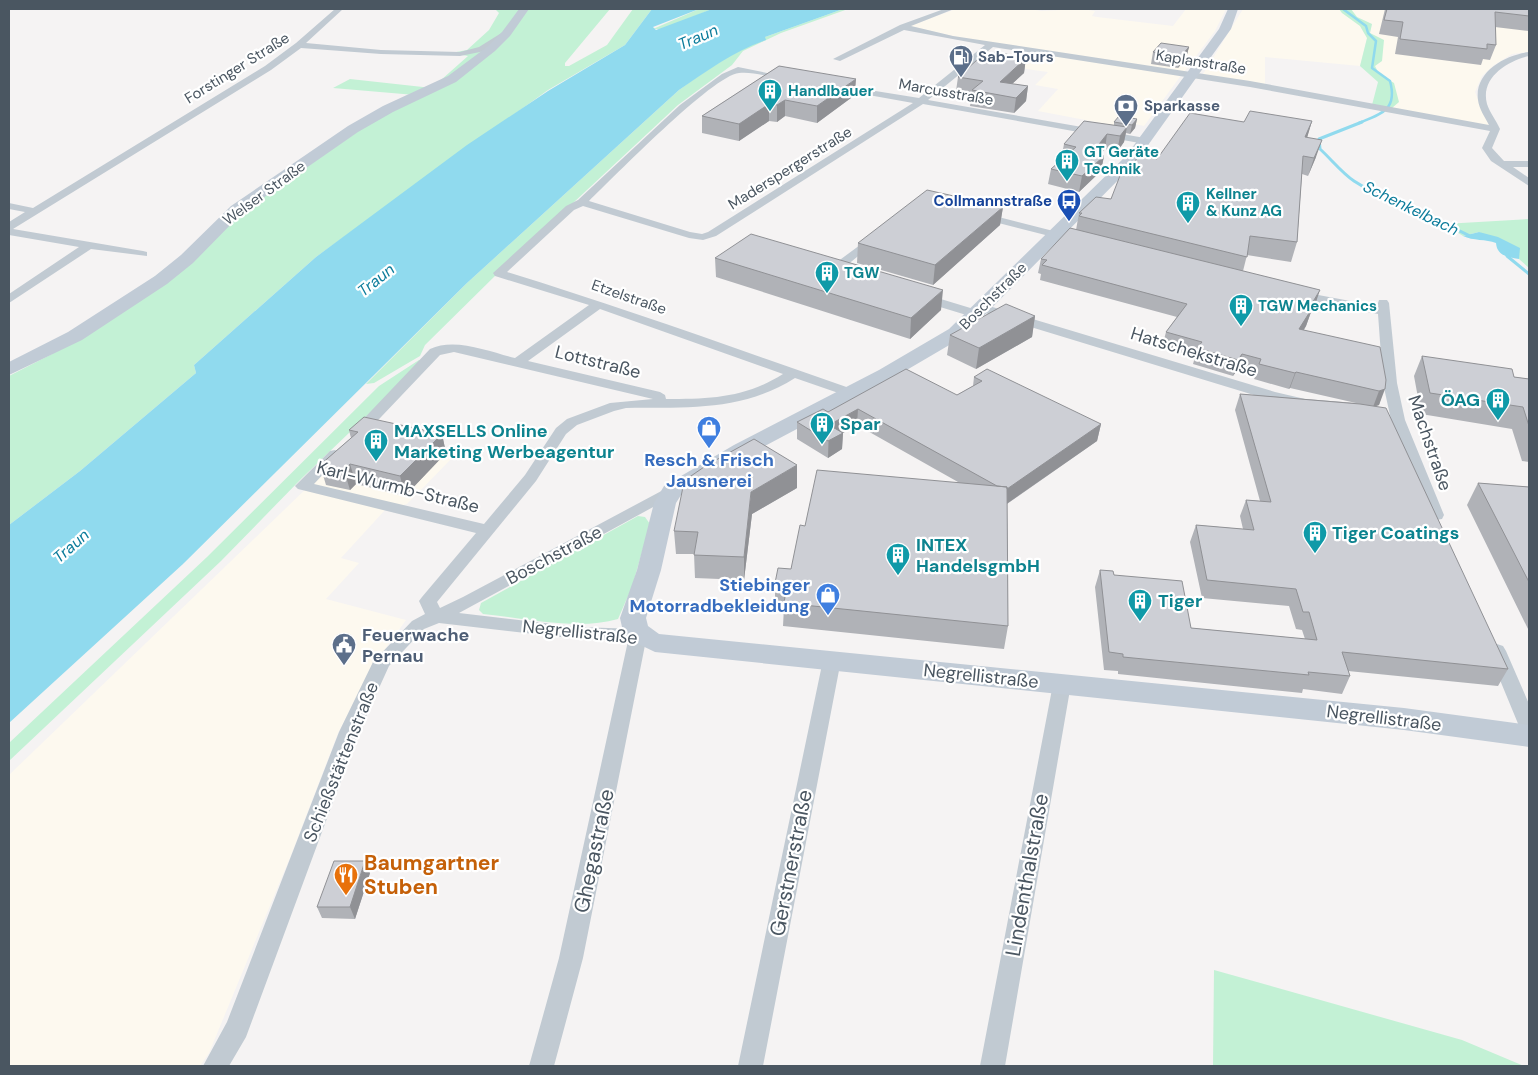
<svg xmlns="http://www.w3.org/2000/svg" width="1538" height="1075" font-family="'DM Sans',sans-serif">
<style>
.commercial{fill:#fdf9ef}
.green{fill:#c3f1d5}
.water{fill:#90daee}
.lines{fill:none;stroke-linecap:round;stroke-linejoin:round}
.stream-far1{stroke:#90daee;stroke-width:2.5}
.stream{stroke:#90daee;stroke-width:3}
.street{fill:#c1cad2;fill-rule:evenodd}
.secondary{fill:#c1cbd6;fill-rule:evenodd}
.wall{fill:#b0b2b7}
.shaded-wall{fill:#909195}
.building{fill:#cdcfd5;stroke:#909195}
.labels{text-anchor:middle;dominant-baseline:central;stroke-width:4.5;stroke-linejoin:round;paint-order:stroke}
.far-service-label{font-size:15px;font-weight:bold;fill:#4e5e75;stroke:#fff;text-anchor:start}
.far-street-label{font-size:15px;fill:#4a5661;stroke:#fff}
.far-culture-label{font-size:15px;font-weight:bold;fill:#0d838f;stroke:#fff;text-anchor:start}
.far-transit-label{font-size:15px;font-weight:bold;fill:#164399;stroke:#fff;text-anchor:end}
.far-water-label{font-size:16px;font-style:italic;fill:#0c7c9b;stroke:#fff}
.street-label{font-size:18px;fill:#4a5661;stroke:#fff}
.culture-label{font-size:18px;font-weight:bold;fill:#0d838f;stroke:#fff;text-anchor:start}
.shop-label{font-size:18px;font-weight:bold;fill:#366cbe;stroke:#fff}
.service-label{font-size:18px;font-weight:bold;fill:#4e5e75;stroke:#fff;text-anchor:start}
.near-street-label{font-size:21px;fill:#4a5661;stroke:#fff}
.near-food-label{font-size:21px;font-weight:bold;fill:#c56008;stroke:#fff;text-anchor:start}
</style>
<rect width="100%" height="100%" fill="#f5f3f3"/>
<path class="commercial" d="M956,9H1031L1041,11L1081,9L1095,11L1092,16L1097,17L1173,26L1186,9H1226L1215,31L1184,72L970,40L910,26Z
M1243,9H1339L1342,13L1360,26L1367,38L1360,66L1265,57V85L1207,76L1203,74Z
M1349,9H1529V52L1512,54L1494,65L1482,76L1475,92L1489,126L1392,108L1375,66L1370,33L1372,24L1357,17Z
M1036,52L1182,74L1144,126L1121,121L1117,126L1038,111L1058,89L1035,85L1048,72L1019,68Z
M366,431L458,452L407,504L385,510L341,558L359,563L326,599L406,620L375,663L338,733L291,855L209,1053L200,1066H9V775Z"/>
<path class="green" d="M495,9H610L565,63V66H569L607,45L633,9H652L625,45L548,90L316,257L194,365L196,373L80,471L9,525V376L52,354L239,213L357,132L415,95L333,88L350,79L432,88L468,56L451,53L467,50L489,30L499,13Z
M699,9H712L664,29H653Z
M843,9H848L781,33L743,51L732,65L678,105L497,274L425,345L420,356L374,383L366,384L467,283L679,90C706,71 733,51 765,40V37Z
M1339,9H1351L1357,17L1372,24L1370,33L1384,40L1382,61L1375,66L1379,74L1394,83L1399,102L1392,108L1372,105L1378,82L1360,66L1367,38L1360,26L1342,13Z
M1529,219V268L1519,259V255L1479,232L1463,236L1444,224Z
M419,360L423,362L302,478L221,561L9,761V743L207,557L379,386Z
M638,516L645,517L650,524L632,587L618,619C577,631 526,618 483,614L479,610L481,603Z
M1214,970L1462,1040L1524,1066H1213Z"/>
<path class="water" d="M652,9H699L653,27L656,30L712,9H843L765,37L766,40C734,51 707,71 679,90L467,283L183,564L9,723V525L80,471L196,373L194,365L316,257L467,145L548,91L625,45Z
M1479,232L1498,237L1520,248L1519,259C1508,257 1497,256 1496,243C1486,239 1473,241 1463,236Z"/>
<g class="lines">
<path class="stream-far1" d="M1343,9L1366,26L1368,33L1376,41L1372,68L1390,81C1398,110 1381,114 1359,123"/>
<path class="stream" d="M1362,122L1319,139L1320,149C1331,159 1342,173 1354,181C1390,204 1432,216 1470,236
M1508,251L1507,256L1529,274"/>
<path class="street" d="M335,9H343L306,43L381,50L460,52L479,47L503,32L510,34L485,51L460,56L381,54L301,48L271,70L13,229L143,251L147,252V256L91,249L9,303V294L79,247L9,235V222L25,212L9,209V203L33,208L265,66L296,43Z
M944,9H954L911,26L953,36L1250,81L1489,125C1485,117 1479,109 1478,100C1474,72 1505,55 1529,52V56C1507,61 1480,78 1487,104C1490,113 1496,120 1500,129L1492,148L1504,161H1529V167H1513L1529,178V186L1491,161L1482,148L1490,131L1250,87L993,47L928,100L1145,138L1150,141L1145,144L923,104L716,236L703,240L689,238L583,206L574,210L507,272C624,308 740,350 855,390L857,393L850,397L795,378C741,412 687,407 626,408L614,411L577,425L566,434L536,481L437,602L440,608L463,597L667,488H677L680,491L677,494L459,613L578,627L638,629L644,631L647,635L583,958L554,1066H529L559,958L628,641L578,639L439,623L424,629L389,666L359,732L246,1037L229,1066H203L227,1022L339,732L373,662L412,621L425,614L419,601L422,597L476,533L298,489L295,486L330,451L335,450L342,454L314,484L484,524L525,475L556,428L567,419L610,403L653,399L454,352L440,355L362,437H352L350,434L352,431L430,349C455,337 490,352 515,358L589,305L495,276L493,273L566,206L578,200L680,105L722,74L738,67L792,78L788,81C775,78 752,71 739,73C713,75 613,178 589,201L690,232L702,234L708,232L913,103L835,89L831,86L832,84L919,98L985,45L904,30L840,61L833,59L900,25ZM600,309L783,374C745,398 710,399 666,399L665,395L660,392L528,361Z
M979,212L1073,236L1075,238L1069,241L975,217L974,215Z
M875,234L879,235V239L846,266L844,269L849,270V276L833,273L831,271L837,262Z
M1297,291L1377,306L1379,300H1387L1389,303L1397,383L1405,420L1444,515L1442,519L1436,520L1428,515L1391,420L1383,383L1378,314L1293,298L1291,295L1293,292Z
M921,293L977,310L978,305H986L1275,392L1305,399L1307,402L1300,406L1267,399L982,312L981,317H973L917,300L915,297L917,294Z
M1497,644L1503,646L1506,651L1529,704V733L1522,731L1519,726L1488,651L1491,646Z
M832,653L838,655L841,660L763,1066H738L823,660L826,655Z
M1062,677L1069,679L1071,684L1005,1066H980L1053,684L1055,679Z"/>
<path class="secondary" d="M519,9H529L510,36L495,51L456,82L393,112L358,132L243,212L193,263L167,284L82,340L9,375V362L68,332L155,276L181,255L231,206L348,126L383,106L448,76L487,47L502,32Z
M1228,9H1238L1231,29L1136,162L963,337L893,378L750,454L681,495L676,503L661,570L646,618L648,626L659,634L1404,708L1529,725V747L1404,730L655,652L630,640L622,627L620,618L637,570L654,503L664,486L734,445L879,370L949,329L1126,156L1219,29Z"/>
</g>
<path class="wall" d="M1385,9H1529V31L1495,27L1496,45L1490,60L1483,59L1481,65L1395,54L1398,37L1379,34Z
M1189,47L1186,58L1178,68L1151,64L1153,52Z
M1026,58L1024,73L1012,84L1028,86L1026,101L1014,113L970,106L972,94L956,91L958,77L983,61Z
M779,66L855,95L817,123L785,116L777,122L769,121L739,141L702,133V116Z
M1137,119L1135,128L1130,134L1126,133L1124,142L1117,152L1105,149L1100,155L1104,156L1101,171L1079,192L1048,184L1051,169L1061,160L1064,144L1114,125V122Z
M1312,121L1307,137L1316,157L1308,176L1302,174L1297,242L1291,262L1247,255L1243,271L1315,305L1311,312L1306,326L1304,330L1386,380L1379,405L1376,406L1508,669L1498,686L1348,671L1350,676L1342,694L1303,689L1302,693L1118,674V671L1104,670L1095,587L1100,570L1114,575L1191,628L1305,639L1302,630L1296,629L1289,606L1202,598L1190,542L1196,525L1243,529L1240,516L1246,500L1260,501L1235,410L1240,394L1356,403L1290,388L1289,389L1254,379L1256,375L1237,370L1233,376L1193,364L1195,357L1162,347L1166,332L1177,317L1040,280L1041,274L1038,273L1041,259L1076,230L1079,213L1111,199L1125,174L1157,159L1244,122Z
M1003,207L1000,225L933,285L857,263L858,243Z
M715,258L941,310L910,339L716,277Z
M1035,316L1032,337L976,369L947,355L950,335Z
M1422,356L1514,377L1529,379V462L1522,461L1512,429L1421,414L1414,376Z
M974,377L1101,424L1097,441L1007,504L1008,626L1004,649L783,626L784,607L775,606V583L791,569L805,526L958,482L857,425L843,433L842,449L828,458L797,439V422L828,412L957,395L973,386Z
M349,430L442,434L446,453L405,496L356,484L350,490L326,485L320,465L351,438Z
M1478,483L1529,487V631L1467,505Z
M797,488L752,514L744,580L695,578L694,554H676L674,531Z
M370,873L355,919L322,918L317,907Z"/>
<path class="shaded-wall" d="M1189,47L1186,58L1178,68L1181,56Z
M1026,58L1024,73L1000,95V82Z
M856,79L855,95L817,123V106Z
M1028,86L1026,101L1014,113L1016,98Z
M785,100V116L777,122V105Z
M769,104V121L739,141V124Z
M1137,119L1135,128L1130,134L1132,125Z
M1312,121L1307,138L1305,137Z
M1127,127L1124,142L1117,152L1120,136Z
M1107,134L1105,149L1089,169L1092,153Z
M1322,140L1316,157L1308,176L1314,158Z
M1104,156L1101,171L1079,192L1082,176Z
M1003,207L1000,225L933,285L935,265Z
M943,290L941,310L910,339L911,318Z
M1320,290L1315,305L1311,312L1306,326L1294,344L1299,329L1308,310Z
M1035,316L1032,337L976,369L979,348Z
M1242,354L1237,370L1233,376L1238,360Z
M1296,372L1290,388L1289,389L1295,373Z
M1385,389L1379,405L1373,407L1379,391Z
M858,409L857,425L843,433L842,449L828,458L829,425Z
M1101,424L1097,441L1002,507L1005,490Z
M442,434L446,453L405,496L400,476Z
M350,464L356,484L350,490L344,470Z
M797,465V488L752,514L744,580V557L751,492Z
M365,861L370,873L355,919L350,907Z"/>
<path class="building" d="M1387,9H1529V16L1495,12L1496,45L1487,44V49L1400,39L1403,22L1384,20Z
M1161,43L1189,47L1181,56L1153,52Z
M995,52L1026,58L1000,82L1028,86L1016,98L972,90L983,81L958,77L977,60L983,61Z
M779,66L856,79L817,106L785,100L777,105L769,104L739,124L702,116Z
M1250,111L1312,121L1305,137L1322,140L1314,158L1303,156L1297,242L1250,236L1247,257L1079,216L1082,213H1079L1096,197L1111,199L1121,173L1125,174L1138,157L1157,159L1190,113L1244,122Z
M1119,116L1137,119L1132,125L1114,122Z
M1084,121L1127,127L1120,136L1107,134L1092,153L1104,156L1082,176L1051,169L1076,147L1064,144Z
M927,190L1003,207L935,265L858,243Z
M1070,228L1320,290L1308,310H1311L1299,329L1380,347L1386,380L1385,389L1379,391L1296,372L1295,373L1259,364L1261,359L1242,354L1238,360L1197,348L1202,342L1166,332L1187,304L1042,265L1047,260L1041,259Z
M751,234L943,290L911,318L715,258Z
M1006,304L1035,316L979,348L950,335Z
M1422,356L1512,369L1514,377L1529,379V426L1523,407L1430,393Z
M906,369L957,395L982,381L974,377L987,369L1101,424L1007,489V487L997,486L858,409L829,425L843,433L828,441L797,422L823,409L828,412Z
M1240,394L1360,404L1386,408L1508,669L1342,652L1350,676L1308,672L1309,675L1123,657V654L1109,652L1100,570L1113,571L1114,575L1182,581L1191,628L1317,640L1309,612H1303L1296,589L1207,580L1196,525L1254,530L1246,500L1271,502Z
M364,417L442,434L400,476L350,464L344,470L320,465L358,432L349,430Z
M754,439L797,465L751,492L744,557L694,555L698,532L674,531L683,487L688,478L707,465Z
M817,470L1007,487L1008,626L784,603L787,584L775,583L778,568L791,569L800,525L805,526Z
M1478,483L1529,487V582Z
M334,861H365L350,907H317Z"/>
<defs>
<symbol id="fuel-pin" viewBox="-11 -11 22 30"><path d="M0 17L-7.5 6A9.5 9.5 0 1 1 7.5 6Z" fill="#5c6f8a" stroke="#fff"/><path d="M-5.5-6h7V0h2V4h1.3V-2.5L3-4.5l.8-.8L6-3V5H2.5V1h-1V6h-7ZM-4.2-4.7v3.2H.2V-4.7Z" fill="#fff"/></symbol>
<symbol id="building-pin" viewBox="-11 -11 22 30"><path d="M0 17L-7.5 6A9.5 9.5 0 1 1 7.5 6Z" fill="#0f9aa8" stroke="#fff"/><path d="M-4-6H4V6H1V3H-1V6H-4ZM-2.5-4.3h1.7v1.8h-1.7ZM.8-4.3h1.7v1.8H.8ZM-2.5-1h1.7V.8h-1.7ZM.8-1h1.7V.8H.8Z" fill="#fff"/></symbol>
<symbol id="bank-pin" viewBox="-11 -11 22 30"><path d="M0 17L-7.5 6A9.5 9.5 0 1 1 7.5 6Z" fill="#5c6f8a" stroke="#fff"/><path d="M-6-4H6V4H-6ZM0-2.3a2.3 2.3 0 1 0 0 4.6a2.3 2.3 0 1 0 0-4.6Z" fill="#fff"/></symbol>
<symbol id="bus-pin" viewBox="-11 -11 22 30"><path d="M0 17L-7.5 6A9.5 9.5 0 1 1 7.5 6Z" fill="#1a4fb4" stroke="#fff"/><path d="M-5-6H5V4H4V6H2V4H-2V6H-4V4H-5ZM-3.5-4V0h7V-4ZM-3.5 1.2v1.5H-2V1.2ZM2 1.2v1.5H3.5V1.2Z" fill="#fff"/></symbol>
<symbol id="shop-pin" viewBox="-11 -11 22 30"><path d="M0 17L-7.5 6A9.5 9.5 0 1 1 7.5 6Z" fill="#3f7fe0" stroke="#fff"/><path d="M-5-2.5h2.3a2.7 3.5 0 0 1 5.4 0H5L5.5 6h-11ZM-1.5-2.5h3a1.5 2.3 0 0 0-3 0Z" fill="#fff"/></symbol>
<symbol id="civic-pin" viewBox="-11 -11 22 30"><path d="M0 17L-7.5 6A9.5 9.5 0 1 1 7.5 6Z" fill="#5c6f8a" stroke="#fff"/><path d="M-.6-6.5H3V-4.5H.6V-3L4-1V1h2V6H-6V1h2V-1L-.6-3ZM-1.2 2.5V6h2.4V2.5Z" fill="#fff"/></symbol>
<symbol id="restaurant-pin" viewBox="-11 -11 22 30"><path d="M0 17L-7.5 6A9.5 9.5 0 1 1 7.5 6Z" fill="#e8710a" stroke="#fff"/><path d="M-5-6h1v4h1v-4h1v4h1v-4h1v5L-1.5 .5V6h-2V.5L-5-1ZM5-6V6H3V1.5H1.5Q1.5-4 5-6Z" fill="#fff"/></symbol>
</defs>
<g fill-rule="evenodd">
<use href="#fuel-pin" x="947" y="43" width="28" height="38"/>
<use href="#building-pin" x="756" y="77" width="28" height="38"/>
<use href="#bank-pin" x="1112" y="92" width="28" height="38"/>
<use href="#building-pin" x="1053" y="147" width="28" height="38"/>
<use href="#bus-pin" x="1055" y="187" width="28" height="38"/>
<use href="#building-pin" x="1174" y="189" width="28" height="38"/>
<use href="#building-pin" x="813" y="259" width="28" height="38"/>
<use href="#building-pin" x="1227" y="292" width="28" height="38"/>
<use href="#building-pin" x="1484" y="386" width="28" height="38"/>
<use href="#building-pin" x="808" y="410" width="28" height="38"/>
<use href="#shop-pin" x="695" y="414" width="28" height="38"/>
<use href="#building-pin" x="362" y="427" width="28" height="38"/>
<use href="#building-pin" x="1301" y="519" width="28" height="38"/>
<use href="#building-pin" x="884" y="541" width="28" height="38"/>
<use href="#shop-pin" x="814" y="581" width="28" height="38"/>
<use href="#building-pin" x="1126" y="587" width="28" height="38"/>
<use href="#civic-pin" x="330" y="631" width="28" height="38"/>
<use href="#restaurant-pin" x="332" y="861" width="28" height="38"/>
</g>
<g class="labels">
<g class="far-service-label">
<text x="978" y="57">Sab-Tours</text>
<text x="1144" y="106">Sparkasse</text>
</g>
<g class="far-street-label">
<text transform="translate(1201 62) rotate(9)">Kaplanstraße</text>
<text transform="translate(237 68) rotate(-32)">Forstinger Straße</text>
<text transform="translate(946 92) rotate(10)">Marcusstraße</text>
<text transform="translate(790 168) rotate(-32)">Maderspergerstraße</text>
<text transform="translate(264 193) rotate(-36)">Welser Straße</text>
<text transform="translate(993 296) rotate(-45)">Boschstraße</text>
<text transform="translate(629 297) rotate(19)">Etzelstraße</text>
</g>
<g class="far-culture-label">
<text x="788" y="91">Handlbauer</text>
<text x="1084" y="152">GT Geräte<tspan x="1084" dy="17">Technik</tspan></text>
<text x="1206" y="194">Kellner<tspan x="1206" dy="17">&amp; Kunz AG</tspan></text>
<text x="844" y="273">TGW</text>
<text x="1258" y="306">TGW Mechanics</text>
</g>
<g class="far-transit-label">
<text x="1052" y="201">Collmannstraße</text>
</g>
<g class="far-water-label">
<text transform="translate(698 37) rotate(-23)">Traun</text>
<text transform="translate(1411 208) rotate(26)">Schenkelbach</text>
<text transform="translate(376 280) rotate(-39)">Traun</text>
<text transform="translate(71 546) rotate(-41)">Traun</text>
</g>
<g class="street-label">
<text transform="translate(1194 352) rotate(17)">Hatschekstraße</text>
<text transform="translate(598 362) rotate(14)">Lottstraße</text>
<text transform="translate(1430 443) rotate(71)">Machstraße</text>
<text transform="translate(398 487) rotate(14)">Karl-Wurmb-Straße</text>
<text transform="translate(554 555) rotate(-28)">Boschstraße</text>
<text transform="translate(580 632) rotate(6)">Negrellistraße</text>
<text transform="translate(981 676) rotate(6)">Negrellistraße</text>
<text transform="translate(1384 718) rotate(7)">Negrellistraße</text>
<text transform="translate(341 762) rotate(-68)">Schießstättenstraße</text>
</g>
<g class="culture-label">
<text x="1480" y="400" text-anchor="end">ÖAG</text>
<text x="840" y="424">Spar</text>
<text x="394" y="431">MAXSELLS Online<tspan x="394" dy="21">Marketing Werbeagentur</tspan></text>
<text x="1332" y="533">Tiger Coatings</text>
<text x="916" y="545">INTEX<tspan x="916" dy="21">HandelsgmbH</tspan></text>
<text x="1158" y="601">Tiger</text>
</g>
<g class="shop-label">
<text x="709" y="460">Resch &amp; Frisch<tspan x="709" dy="21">Jausnerei</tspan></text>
<text x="810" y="585" text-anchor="end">Stiebinger<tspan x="810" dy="21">Motorradbekleidung</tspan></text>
</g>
<g class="service-label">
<text x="362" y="635">Feuerwache<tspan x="362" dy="21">Pernau</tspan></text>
</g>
<g class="near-street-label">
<text transform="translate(594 851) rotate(-78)">Ghegastraße</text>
<text transform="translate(791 863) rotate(-79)">Gerstnerstraße</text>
<text transform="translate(1027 875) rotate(-80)">Lindenthalstraße</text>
</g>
<g class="near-food-label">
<text x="364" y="863">Baumgartner<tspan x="364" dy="24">Stuben</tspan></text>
</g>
</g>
<rect width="1538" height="1075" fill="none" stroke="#4a5661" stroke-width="20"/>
</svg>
